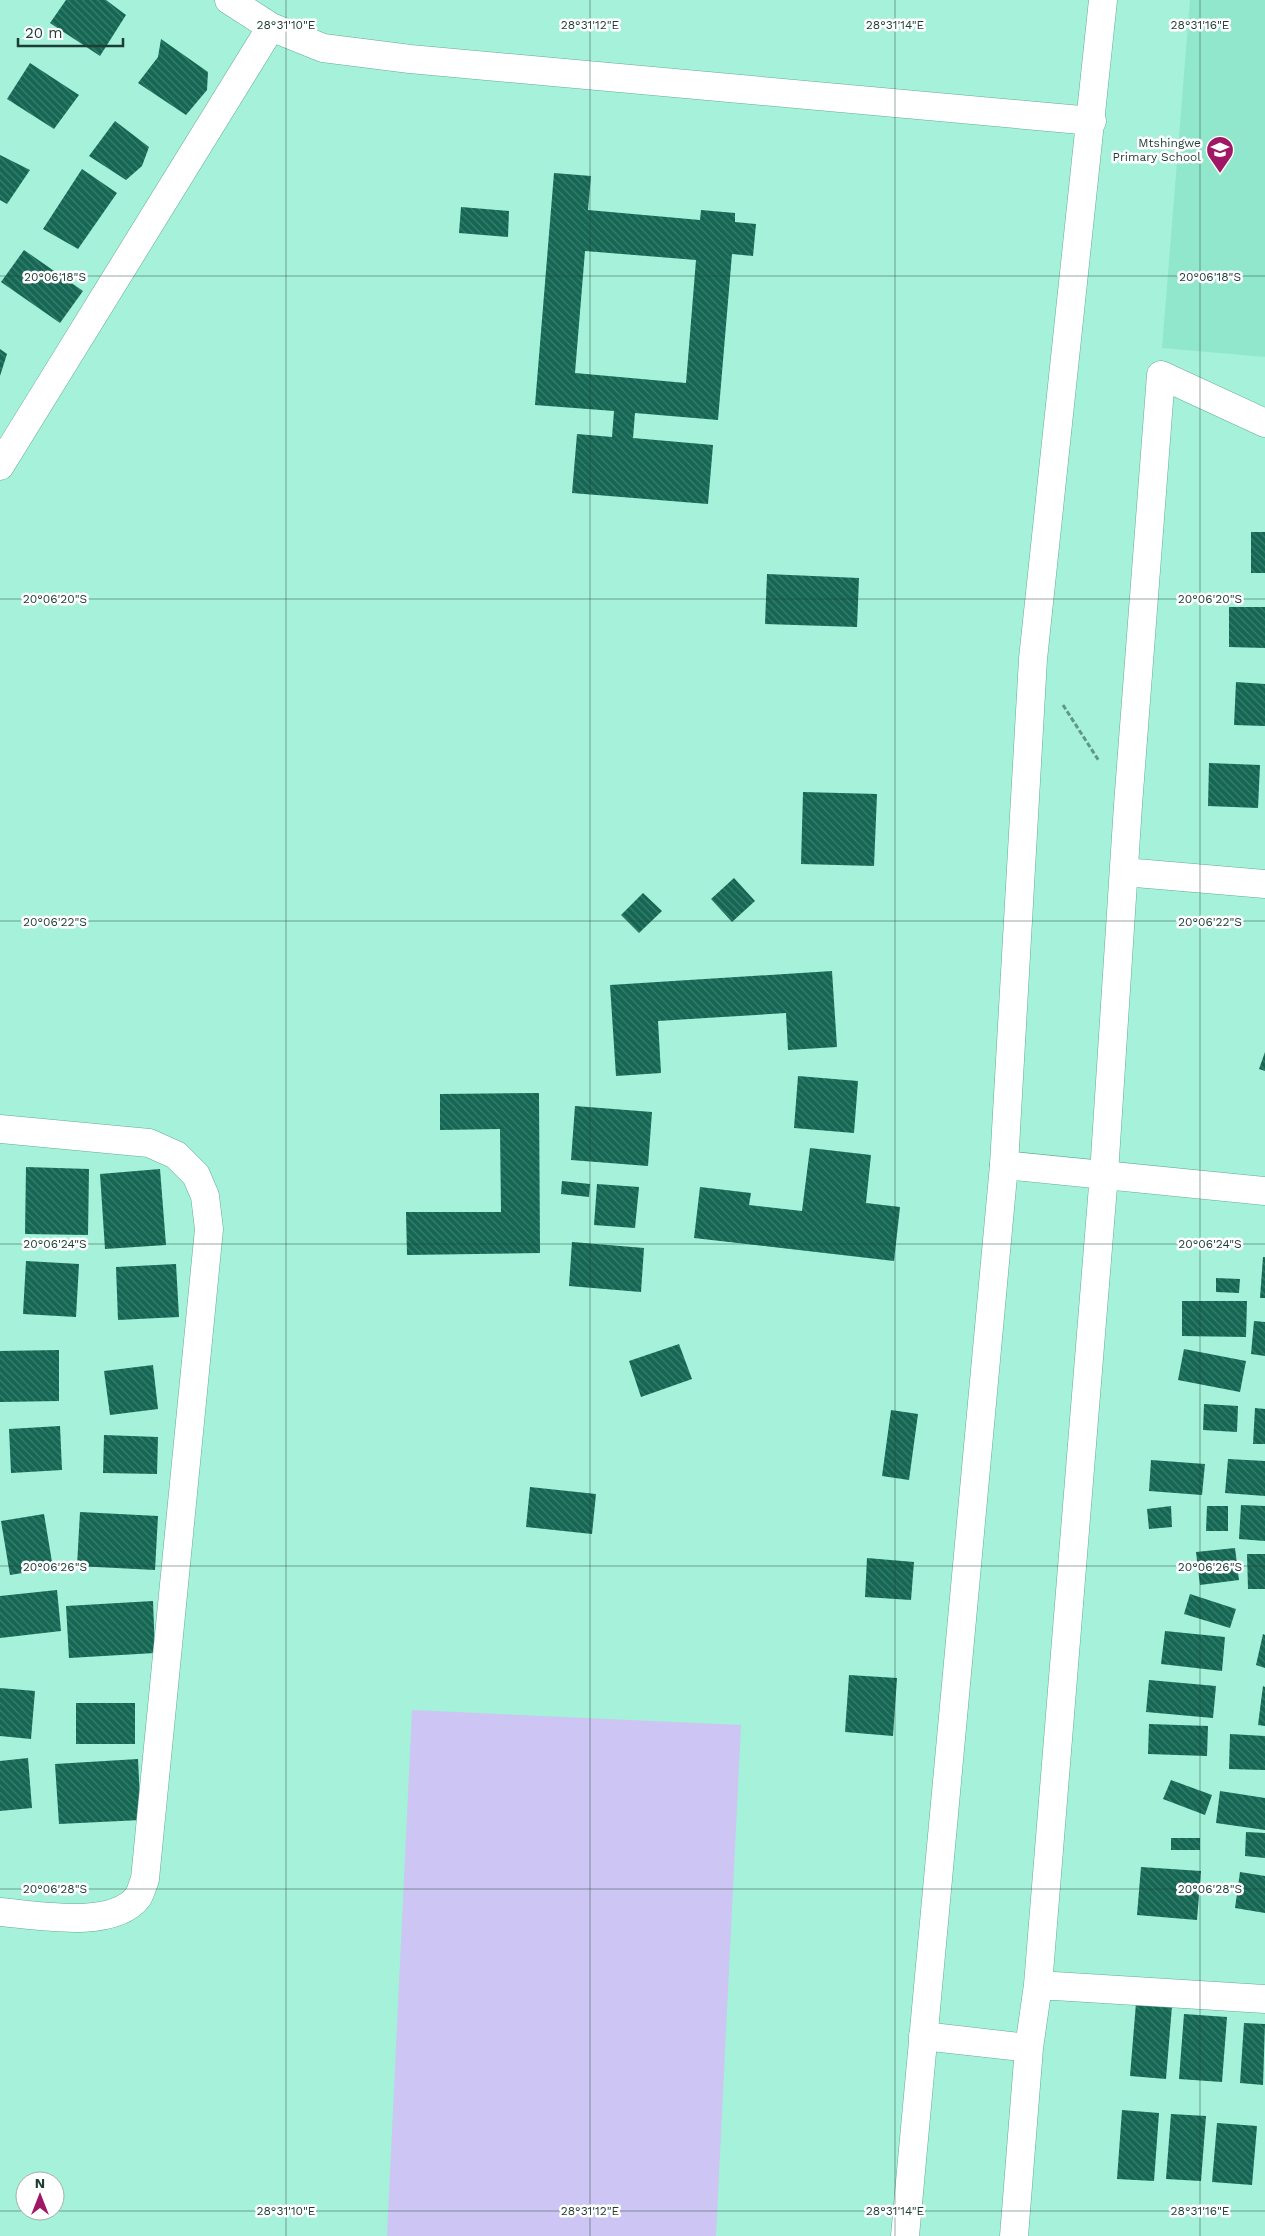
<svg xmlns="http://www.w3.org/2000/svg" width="1265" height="2236" font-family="'Work Sans',sans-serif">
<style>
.built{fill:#91e7cc}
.pitch{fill:#cdc5f3}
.building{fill:url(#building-back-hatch);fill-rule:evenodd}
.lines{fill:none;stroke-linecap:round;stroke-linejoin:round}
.minor-casing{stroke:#62ad96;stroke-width:29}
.tertiary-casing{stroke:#62ad96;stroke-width:29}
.path{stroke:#619786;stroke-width:3;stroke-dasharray:5 2.5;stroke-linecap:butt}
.minor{stroke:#fff;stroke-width:28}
.tertiary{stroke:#fff;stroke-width:28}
.ticks{fill:none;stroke:#1e3d34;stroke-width:1;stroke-opacity:0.45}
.labels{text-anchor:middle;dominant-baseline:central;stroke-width:5;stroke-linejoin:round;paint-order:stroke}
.poi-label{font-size:12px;fill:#1e3d34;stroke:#fff;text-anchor:end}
.ticks-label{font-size:12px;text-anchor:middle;fill:#1e3d34;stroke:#fff;stroke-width:5;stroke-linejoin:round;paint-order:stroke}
</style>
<defs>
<pattern id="building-back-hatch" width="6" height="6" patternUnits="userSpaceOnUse" patternTransform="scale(1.25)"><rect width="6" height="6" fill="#146753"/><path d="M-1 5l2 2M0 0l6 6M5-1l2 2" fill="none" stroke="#3e7e6f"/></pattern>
</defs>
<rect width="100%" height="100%" fill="#a5f1d9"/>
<path class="built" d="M1190,0H1265V357L1162,348Z"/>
<path class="pitch" d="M412,1710L741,1725L716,2236H387Z"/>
<path class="building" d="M66,0H106L126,15L100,56L50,23Z
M161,39L208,72L207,90L186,115L138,83L158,57Z
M30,63L79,95L54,129L7,99Z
M115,121L149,147L142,166L126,180L89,156Z
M0,155L30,170L7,204L0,200Z
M82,169L117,193L78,249L43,229Z
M554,173L591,176L588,210L700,220L701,210L735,213V222L756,224L753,256L732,254L718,420L635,413L633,438L713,445L708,504L572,493L577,434L612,437L614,411L535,405ZM585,251L696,260L686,383L575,373Z
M461,207L509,211L508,237L459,233Z
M24,250L83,291L60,323L1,282Z
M0,349L7,354L0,376Z
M1251,532H1265V573H1251Z
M767,574L859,578L857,627L765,624Z
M1229,607H1265V648L1229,647Z
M1236,682L1265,684V726L1234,725Z
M1209,763L1260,765L1258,808L1208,806Z
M803,792L877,794L874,866L801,864Z
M734,878L755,901L732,922L711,899Z
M643,893L662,911L639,933L621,915Z
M832,971L837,1047L788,1050L786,1013L658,1021L661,1073L616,1076L610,985Z
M1265,1052V1071L1259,1069Z
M798,1076L858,1081L854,1133L794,1128Z
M539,1093L540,1253L407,1255L406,1212H501L500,1129L440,1130V1094Z
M575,1106L652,1112L648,1166L571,1160Z
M810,1148L871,1155L866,1203L900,1207L894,1261L694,1238L700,1187L751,1193L749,1205L802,1211Z
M26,1167L89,1169L88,1235L25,1234Z
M160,1169L166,1245L105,1249L100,1174Z
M562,1181L590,1184L589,1197L561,1194Z
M597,1184L639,1187L635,1228L594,1225Z
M572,1242L644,1248L641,1292L569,1286Z
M1263,1257H1265V1298H1260Z
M26,1261L79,1264L76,1317L23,1314Z
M176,1264L179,1317L118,1320L116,1267Z
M1216,1278L1240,1279L1239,1293L1216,1292Z
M1182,1301H1247L1246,1337L1182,1336Z
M1254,1321L1265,1322V1356L1251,1354Z
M679,1344L692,1379L641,1397L629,1361Z
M1184,1349L1246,1361L1240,1392L1178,1380Z
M59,1350V1401L0,1402V1351Z
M153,1365L158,1409L110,1415L104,1371Z
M1204,1404L1238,1406L1237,1432L1203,1430Z
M1255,1408L1265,1409V1444H1253Z
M891,1410L918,1414L909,1480L882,1476Z
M60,1426L62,1470L11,1473L9,1429Z
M104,1435L158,1437L157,1474L103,1473Z
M1228,1459L1265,1461V1496L1225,1493Z
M1151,1460L1205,1464L1202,1495L1149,1491Z
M530,1487L596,1494L592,1534L526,1527Z
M1241,1505L1265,1506V1541L1239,1539Z
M1171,1506L1172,1527L1149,1529L1147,1509Z
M1207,1506H1228V1531H1206Z
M80,1512L158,1516L155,1570L77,1566Z
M44,1514L53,1568L10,1575L1,1521Z
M1235,1548L1239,1580L1200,1585L1196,1552Z
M1247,1554H1265V1589H1248Z
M867,1558L914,1562L911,1600L865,1597Z
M57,1590L61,1631L0,1638V1596Z
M1190,1594L1236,1609L1230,1628L1184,1614Z
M153,1601L155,1653L69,1658L66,1606Z
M1165,1631L1225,1637L1222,1671L1161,1664Z
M1263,1634L1265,1635V1668L1256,1665Z
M849,1675L897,1678L893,1736L845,1732Z
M1149,1680L1216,1686L1213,1718L1146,1712Z
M1263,1686L1265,1687V1726L1258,1725Z
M0,1688L35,1691L31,1739L0,1736Z
M76,1703H135V1744H76Z
M1149,1724L1208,1726L1207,1756L1148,1754Z
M1230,1734L1265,1736V1770L1229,1769Z
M28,1758L32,1808L0,1811V1761Z
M138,1759L141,1820L59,1824L55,1764Z
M1171,1780L1212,1795L1205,1815L1163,1799Z
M1220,1791L1265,1798V1830L1216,1823Z
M1246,1832L1265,1833V1858L1245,1856Z
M1171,1838H1200V1850H1171Z
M1141,1867L1201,1871L1197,1920L1137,1915Z
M1240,1872L1265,1876V1913L1235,1908Z
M1136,2003L1172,2006L1166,2079L1130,2076Z
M1184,2014L1227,2017L1222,2082L1179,2079Z
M1244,2023L1265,2024L1263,2085L1240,2083Z
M1122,2110L1159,2113L1154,2181L1117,2179Z
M1171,2114L1206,2116L1201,2181L1166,2179Z
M1217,2123L1257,2126L1252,2185L1212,2182Z"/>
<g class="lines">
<defs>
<path id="minor" d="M229,0L271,27L323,48L410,59L1092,121
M0,466L271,27
M1124,872L1265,884
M0,1129L149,1143L176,1155L196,1175L205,1196L209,1229L145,1879C143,1884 141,1892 138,1897C113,1930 36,1915 0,1912
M1004,1165L1265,1191
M1038,1985L1265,1999
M923,2036L1029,2048
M1014,2236L1029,2048L1038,1985L1104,1174L1128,805L1161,375L1265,423"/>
<path id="tertiary" d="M905,2236L1004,1165L1033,659L1103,0"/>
</defs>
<use href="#minor" class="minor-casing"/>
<use href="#tertiary" class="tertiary-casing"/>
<path class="path" d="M1063,705L1099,761"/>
<use href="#minor" class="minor"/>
<use href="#tertiary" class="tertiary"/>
</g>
<path class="ticks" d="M286,0V2236M590,0V2236M895,0V2236M1200,0V2236M0,276H1265M0,599H1265M0,921H1265M0,1244H1265M0,1566H1265M0,1889H1265M0,2211H1265"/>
<defs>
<symbol id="school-pin" viewBox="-11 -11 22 30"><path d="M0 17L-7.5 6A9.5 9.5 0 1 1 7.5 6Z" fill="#a01865" stroke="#fff"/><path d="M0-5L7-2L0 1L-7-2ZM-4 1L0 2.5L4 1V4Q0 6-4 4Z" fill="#fff"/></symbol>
</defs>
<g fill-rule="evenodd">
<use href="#school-pin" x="1204" y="134" width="32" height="43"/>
</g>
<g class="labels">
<g class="poi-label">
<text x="1201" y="143">Mtshingwe<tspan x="1201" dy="14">Primary School</tspan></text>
</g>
</g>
<g class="ticks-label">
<text x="286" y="29">28°31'10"E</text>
<text x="590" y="29">28°31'12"E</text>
<text x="895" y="29">28°31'14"E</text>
<text x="1200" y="29">28°31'16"E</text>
<text x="55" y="281">20°06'18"S</text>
<text x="1210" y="281">20°06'18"S</text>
<text x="55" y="603">20°06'20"S</text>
<text x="1210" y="603">20°06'20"S</text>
<text x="55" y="926">20°06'22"S</text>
<text x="1210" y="926">20°06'22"S</text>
<text x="55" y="1248">20°06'24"S</text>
<text x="1210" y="1248">20°06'24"S</text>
<text x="55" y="1571">20°06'26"S</text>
<text x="1210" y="1571">20°06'26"S</text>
<text x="55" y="1893">20°06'28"S</text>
<text x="1210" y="1893">20°06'28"S</text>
<text x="286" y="2215">28°31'10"E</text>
<text x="590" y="2215">28°31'12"E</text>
<text x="895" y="2215">28°31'14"E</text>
<text x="1200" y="2215">28°31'16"E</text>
</g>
<g transform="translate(40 2196)"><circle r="24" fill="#ffffff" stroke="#a5b1ae"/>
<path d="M0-4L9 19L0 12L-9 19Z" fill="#a01865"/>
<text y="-8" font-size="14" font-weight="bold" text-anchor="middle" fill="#1e3d34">N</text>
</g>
<path d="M18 38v8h105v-8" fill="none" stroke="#1e3d34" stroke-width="2.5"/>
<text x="25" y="38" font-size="15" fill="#1e3d34" stroke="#ffffff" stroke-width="4" paint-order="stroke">20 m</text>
</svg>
